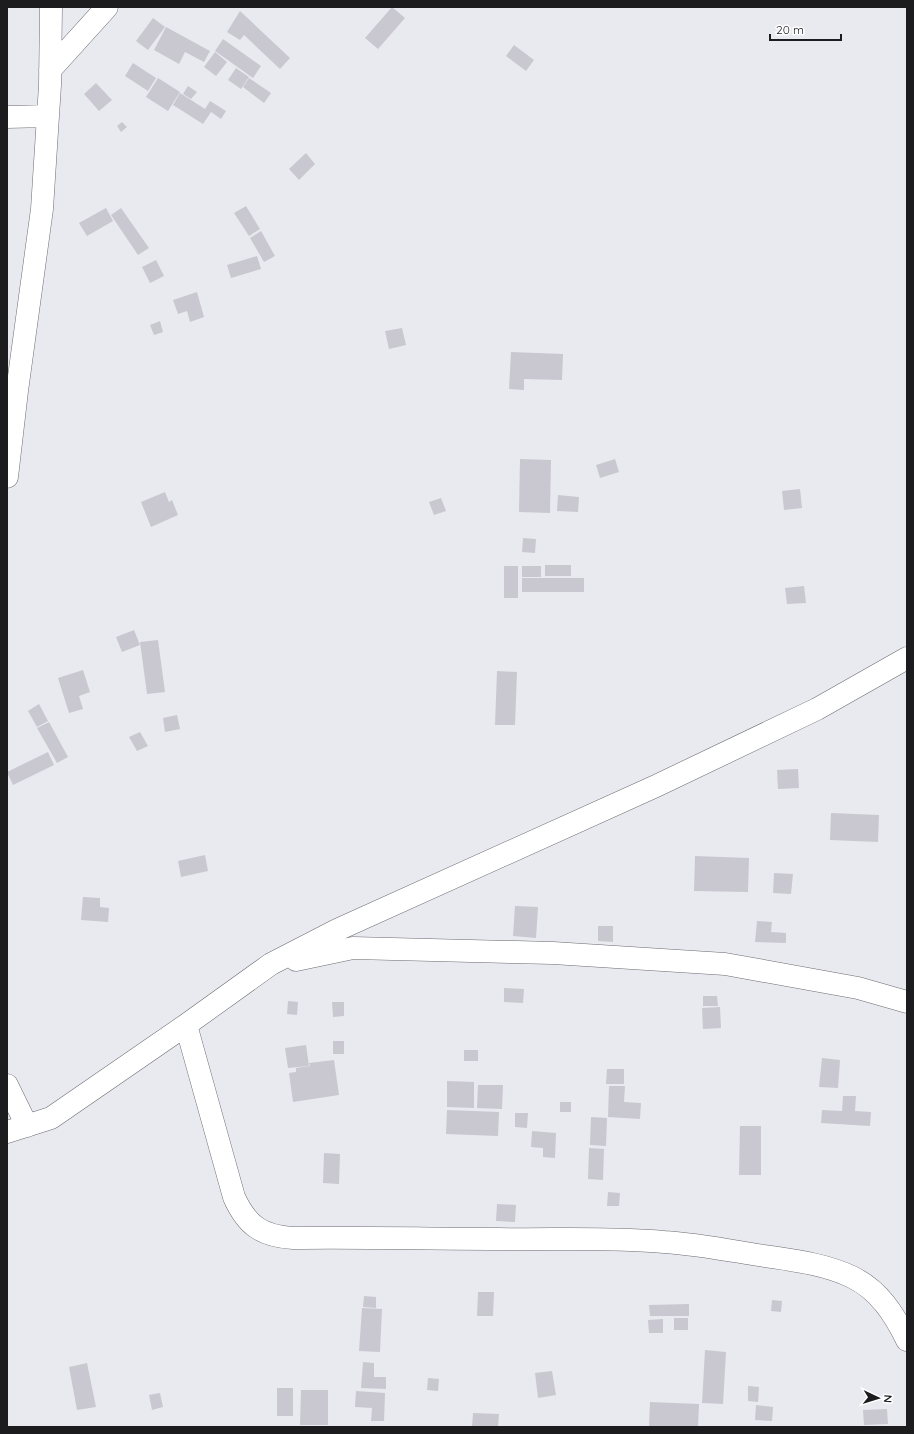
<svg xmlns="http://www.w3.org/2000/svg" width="914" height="1434" font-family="Quicksand,sans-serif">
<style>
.building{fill:#c9c8d0}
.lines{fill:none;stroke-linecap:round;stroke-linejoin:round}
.street-casing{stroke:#6b6b71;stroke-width:23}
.street{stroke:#fff;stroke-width:22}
</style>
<rect width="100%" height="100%" fill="#e9e9f0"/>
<path class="building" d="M392,7L405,18L378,49L365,38Z
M240,11L290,58L280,69L244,35L240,40L227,32Z
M153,18L165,27L148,50L136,41Z
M166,27L210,51L204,62L185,52L179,64L154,50Z
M223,39L261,66L253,78L215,51Z
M514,45L534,60L526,71L506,56Z
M215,52L227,62L216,76L204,67Z
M133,63L156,78L148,91L125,76Z
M236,68L249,77L241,89L228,80Z
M158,78L180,92L168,111L146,97Z
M249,78L271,93L264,103L243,87Z
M96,83L112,100L99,111L84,94Z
M188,86L197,92L191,99L183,94Z
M180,93L205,109L210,101L226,111L221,119L211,112L203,124L173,105Z
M122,122L127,127L121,132L117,126Z
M306,153L315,164L299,180L289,169Z
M246,206L260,229L249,236L234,213Z
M106,208L113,221L87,236L79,223Z
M121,208L149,248L138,255L111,215Z
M261,231L275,256L264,262L250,238Z
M257,256L261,269L231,278L227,265Z
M156,260L164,276L150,283L142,267Z
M197,292L204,317L190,322L187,311L178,314L173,300Z
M160,321L163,332L154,335L150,325Z
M402,328L406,345L389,349L385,331Z
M511,352L563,354L562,380L524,379V390L509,389Z
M520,459L551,460L550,513L519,512Z
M615,459L619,472L600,478L596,465Z
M800,489L802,508L784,510L782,491Z
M165,492L169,502L172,500L178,515L151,527L141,502Z
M558,495L579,497L578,512L557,511Z
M441,498L446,511L434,515L429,502Z
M523,538L536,539L535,553L522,552Z
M545,565H571V576H545Z
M504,566H518V598H504Z
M522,566H541V577H522Z
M522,578H584V592H522Z
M804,586L806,603L787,604L785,588Z
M134,630L140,645L122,652L116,637Z
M158,640L165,692L147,694L140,642Z
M83,670L90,692L79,696L83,709L69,713L58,678Z
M497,671L517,672L515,725H495Z
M39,704L48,721L37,727L28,711Z
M177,715L180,729L165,732L163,718Z
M49,722L68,757L57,763L37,728Z
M140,732L148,746L137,751L129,737Z
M48,752L54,765L13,785L7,772Z
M798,769L799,788L778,789L777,770Z
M831,813L879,815L878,842L830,840Z
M205,855L208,871L181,877L178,861Z
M695,856L749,858L748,892L694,891Z
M774,873L793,874L791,894L773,893Z
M83,897L100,898V907L109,908L108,922L81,920Z
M515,906L538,907L536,938L513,936Z
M757,921L772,922L771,932L786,933V943L755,942Z
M598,926H613V942L598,941Z
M504,988L524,989L523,1003L504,1002Z
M703,996H717L718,1006H703Z
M288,1001L298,1002L297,1015L287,1014Z
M332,1002H344V1016L333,1017Z
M720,1007L721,1028L703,1029L702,1008Z
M333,1041H344V1054H333Z
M306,1045L309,1066L288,1068L285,1048Z
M464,1050H478V1061H464Z
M822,1058L840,1060L838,1088L819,1087Z
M334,1060L339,1095L293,1102L289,1073L296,1072V1068L310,1066L309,1063Z
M607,1069H624V1084H606Z
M447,1081L474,1082V1108L447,1107Z
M478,1085H503L502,1109L477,1108Z
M609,1086H625L624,1102L641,1103L640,1119L608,1117Z
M843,1096H856L855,1111L871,1112L870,1126L821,1123L822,1110L842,1111Z
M560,1102H571V1112H560Z
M447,1110L499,1112L498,1136L446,1134Z
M515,1113H528L527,1128L515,1127Z
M591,1117L607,1118L606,1146L590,1145Z
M740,1126H761V1175H739Z
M532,1131L556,1133L555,1158L543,1157V1148L531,1147Z
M589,1148L604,1149L603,1180L588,1179Z
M324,1153L340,1154L339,1184L323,1183Z
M608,1192L620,1193L619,1206H607Z
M497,1204L516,1205L515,1222L496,1221Z
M478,1292H494L493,1316H477Z
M364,1296L376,1297V1308L363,1307Z
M772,1300L782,1301L781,1312L771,1311Z
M689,1304V1316H650L649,1305Z
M362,1308L382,1309L380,1352L359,1351Z
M674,1318H688V1330H674Z
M663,1319V1333H649L648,1320Z
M705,1350L726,1352L723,1404L702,1403Z
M363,1362L374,1363V1377H386V1389L361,1388Z
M87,1363L96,1407L77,1410L69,1367Z
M552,1371L556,1395L538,1398L535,1373Z
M428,1378L439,1379L438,1391L427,1390Z
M748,1386L759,1387L758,1402L748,1401Z
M277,1388H293V1416H277Z
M301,1390H328V1425H300Z
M356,1391L385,1393L384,1421H371L372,1408L355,1407Z
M160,1393L163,1407L152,1410L149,1395Z
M650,1402L699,1404L698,1427H649Z
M756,1405L773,1407L772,1421L755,1420Z
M887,1409L888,1424L864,1425L863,1410Z
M473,1413L499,1414L498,1427H472Z"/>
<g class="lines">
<defs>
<path id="street" d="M50,70L107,7
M7,117L48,116
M7,477L17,391L42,209L50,85L51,7
M296,960L353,948L553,953L725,964L858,988L907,1002
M186,1025L234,1197C247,1226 262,1236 293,1238C362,1237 430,1239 498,1239C553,1240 609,1237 664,1242C696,1244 727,1250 758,1255C789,1260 823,1263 852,1277C879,1290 894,1314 907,1340
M7,1085L27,1126
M7,1132L51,1118L186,1025L271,964L337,930L656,786L817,709L907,658"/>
</defs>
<use href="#street" class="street-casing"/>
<use href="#street" class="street"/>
</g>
<rect width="914" height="1434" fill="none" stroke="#1c1c1f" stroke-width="16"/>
<g transform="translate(878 1398) rotate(94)" stroke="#ffffff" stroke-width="3" paint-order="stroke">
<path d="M0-3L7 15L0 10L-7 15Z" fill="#1c1c1f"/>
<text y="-6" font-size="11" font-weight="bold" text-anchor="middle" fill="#1c1c1f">N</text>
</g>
<path d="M770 34v6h71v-6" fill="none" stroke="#1c1c1f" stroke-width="2"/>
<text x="776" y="34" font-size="12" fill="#1c1c1f" stroke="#ffffff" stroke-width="3" paint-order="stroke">20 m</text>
</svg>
